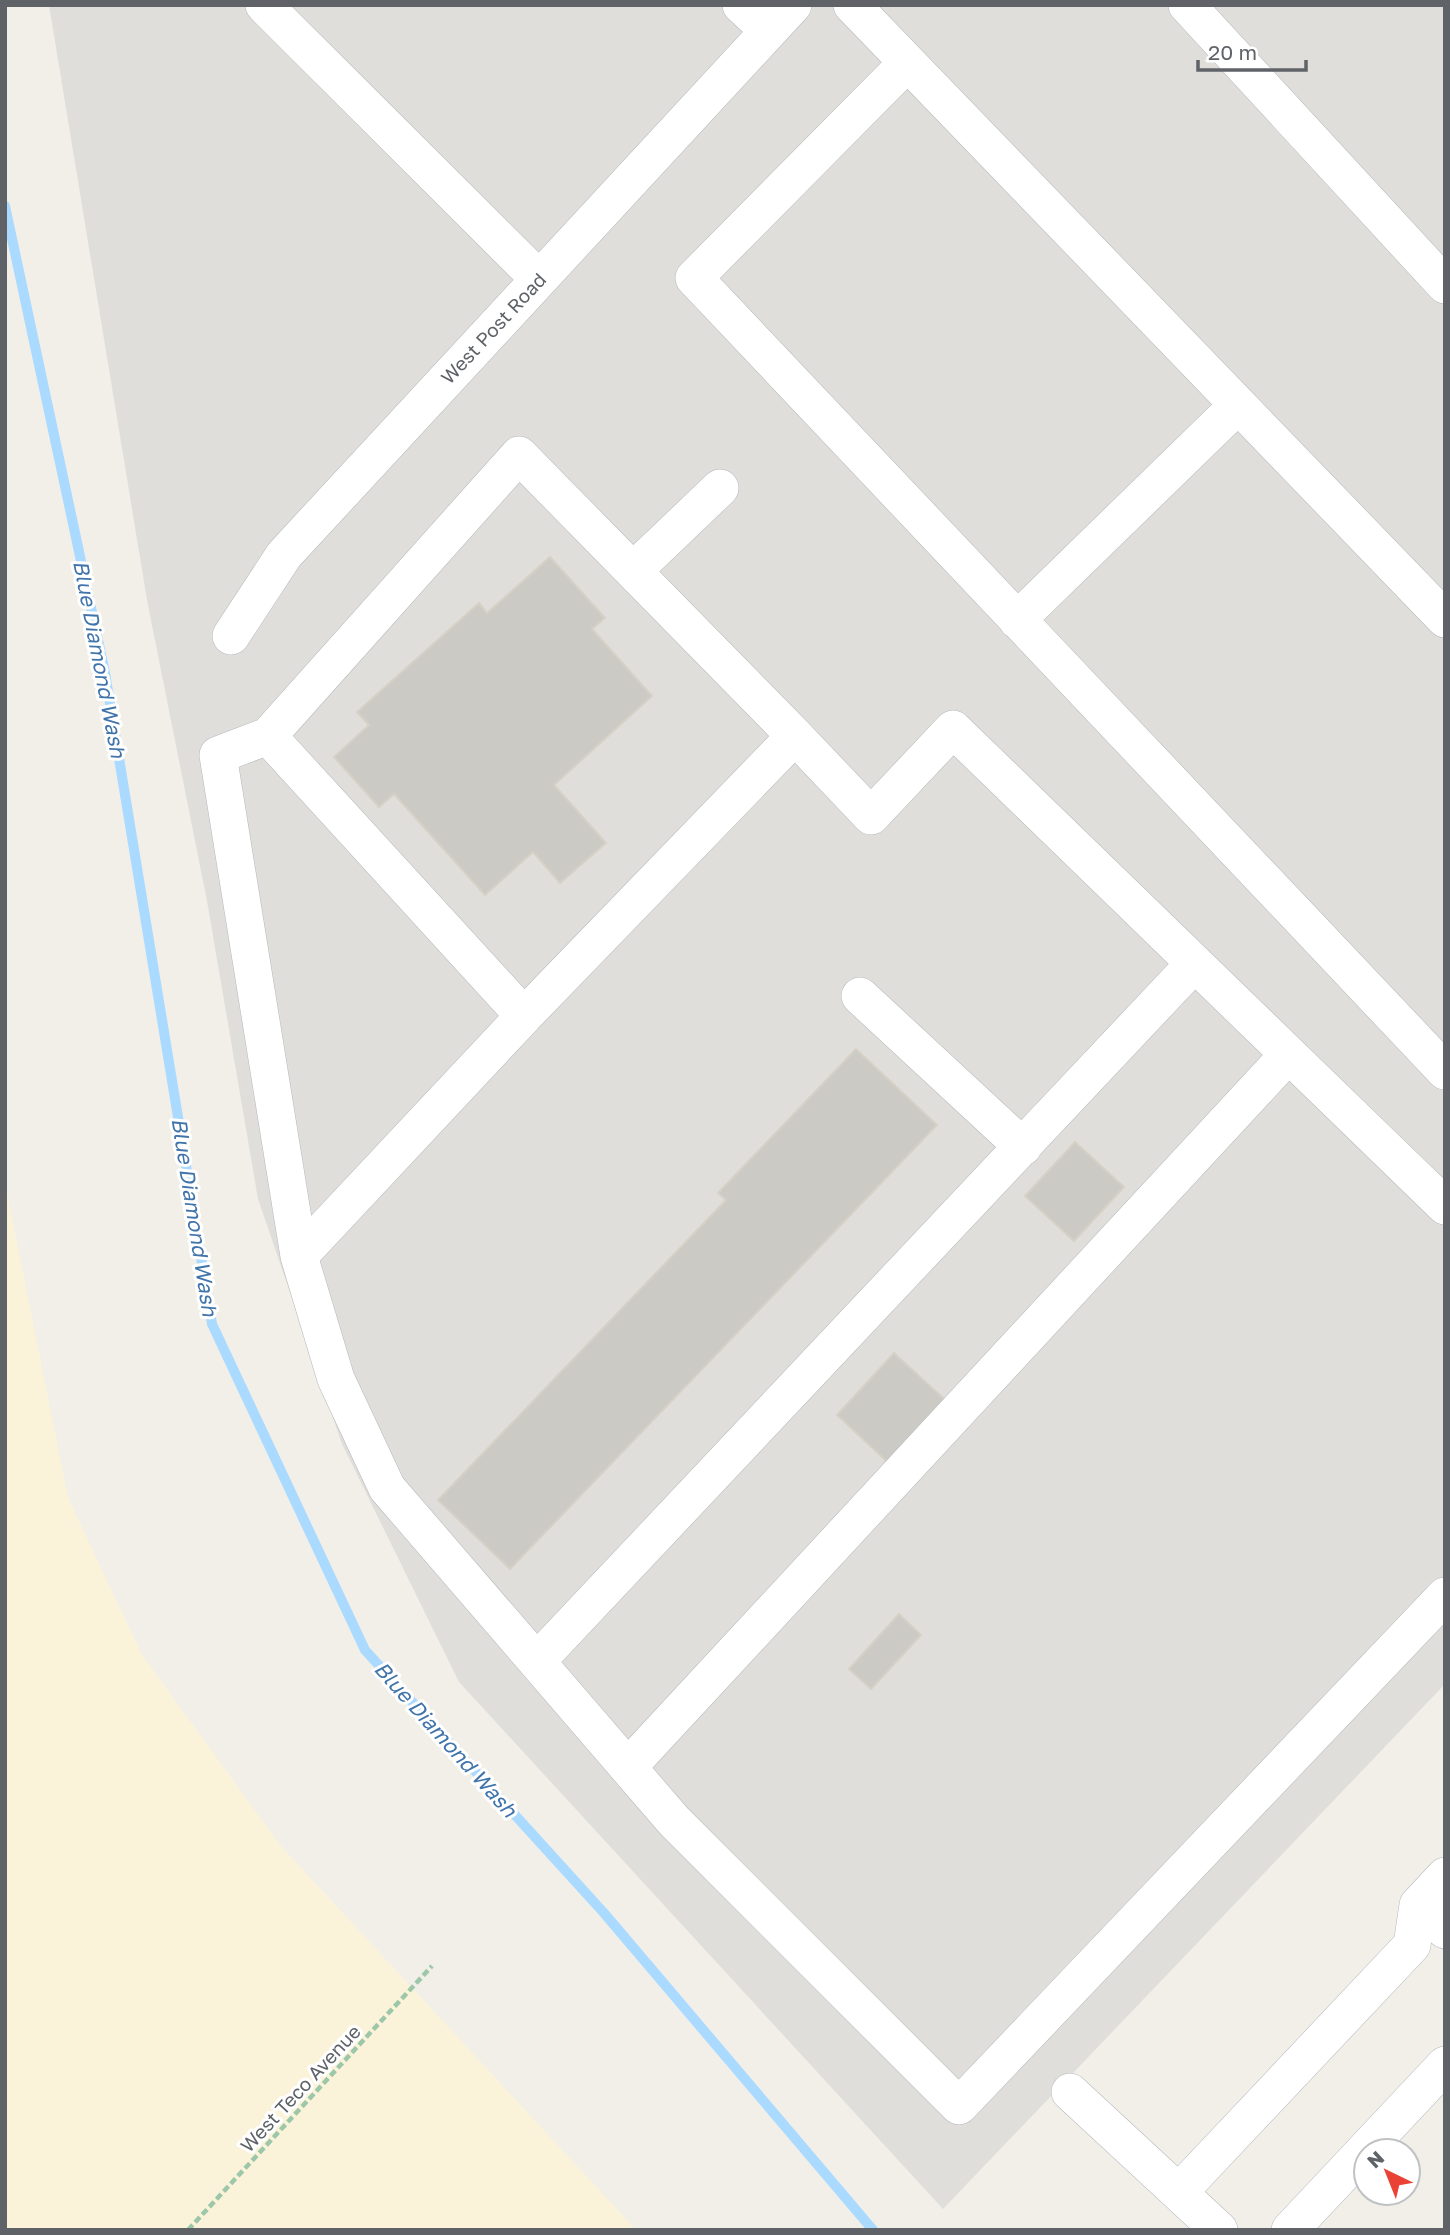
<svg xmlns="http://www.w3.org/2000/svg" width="1450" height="2235" font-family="'Golos Text',sans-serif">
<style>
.industrial{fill:#e0deda}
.sand{fill:#fbf3d9}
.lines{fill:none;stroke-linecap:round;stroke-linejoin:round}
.stream{stroke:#aadaff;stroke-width:10}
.building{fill:#cccac5;stroke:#d6d1c6;stroke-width:2}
.minor-casing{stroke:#b5b8bc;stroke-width:38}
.path{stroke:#9cc7a9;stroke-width:4.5;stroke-dasharray:7 3.5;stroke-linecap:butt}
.minor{stroke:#fff;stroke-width:37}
.labels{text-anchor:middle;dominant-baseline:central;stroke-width:6;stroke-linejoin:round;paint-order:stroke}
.street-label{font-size:19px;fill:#5f6368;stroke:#fff}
.water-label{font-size:21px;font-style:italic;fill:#4174aa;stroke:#fff}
</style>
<rect width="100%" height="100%" fill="#f1efe8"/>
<path class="industrial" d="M49,5H1445V1684L943,2209L459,1682L342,1444L258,1199L207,901L147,600Z"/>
<path class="sand" d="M5,1183L68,1498L142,1655L280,1845L636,2230H5Z"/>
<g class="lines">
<path class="stream" d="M5,206L105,673L212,1324L365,1650L604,1913L873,2230"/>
</g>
<path class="building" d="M550,557L605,618L592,629L652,696L554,785L606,843L560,883L533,852L485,895L394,794L379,807L334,757L369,725L357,712L479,603L487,613Z
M856,1049L937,1125L510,1569L438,1500L726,1200L718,1193Z
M1075,1142L1124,1187L1074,1241L1025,1196Z
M894,1353L953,1407L896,1470L837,1415Z
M899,1614L921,1635L871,1689L849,1669Z"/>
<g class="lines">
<defs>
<path id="minor" d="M264,5L539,279
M741,5L769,31
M852,5L1445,619
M1187,5L1445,285
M907,63L694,278L1445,1071
M519,455L795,736L524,1016L268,736Z
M633,571L720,488
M1017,620L1238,405
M231,636L284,555L793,5
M268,736L218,755L299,1256L524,1016
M795,736L871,816L953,729L1445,1206
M860,996L1023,1147
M299,1256L336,1379L387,1488L674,1821L959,2106L1445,1596
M537,1661L1194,964
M628,1767L1288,1055
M1418,1905L1445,1930
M1070,2092L1219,2230
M1179,2192L1412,1945L1418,1905L1445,1876
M1290,2230L1445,2065"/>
</defs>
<use href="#minor" class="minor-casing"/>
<path class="path" d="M188,2230L432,1966"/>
<use href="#minor" class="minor"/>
</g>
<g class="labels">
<g class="street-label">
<text transform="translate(493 328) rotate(-47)">West Post Road</text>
<text transform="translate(300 2088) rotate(-47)">West Teco Avenue</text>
</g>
<g class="water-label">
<text transform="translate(100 659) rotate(79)">Blue Diamond Wash</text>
<text transform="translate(195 1217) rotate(81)">Blue Diamond Wash</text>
<text transform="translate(446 1739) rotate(48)">Blue Diamond Wash</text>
</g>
</g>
<rect width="1450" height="2235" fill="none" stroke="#5f6368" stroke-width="14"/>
<g transform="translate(1387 2172) rotate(317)"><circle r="33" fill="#ffffff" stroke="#bfc1c3" stroke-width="2"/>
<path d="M0-5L12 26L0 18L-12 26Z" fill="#ea4335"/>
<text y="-10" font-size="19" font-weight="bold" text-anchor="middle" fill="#5f6368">N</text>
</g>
<path d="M1198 60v10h108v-10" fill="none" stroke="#5f6368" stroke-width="3.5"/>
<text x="1208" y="60" font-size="21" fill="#5f6368" stroke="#ffffff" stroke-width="5" paint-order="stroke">20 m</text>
</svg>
